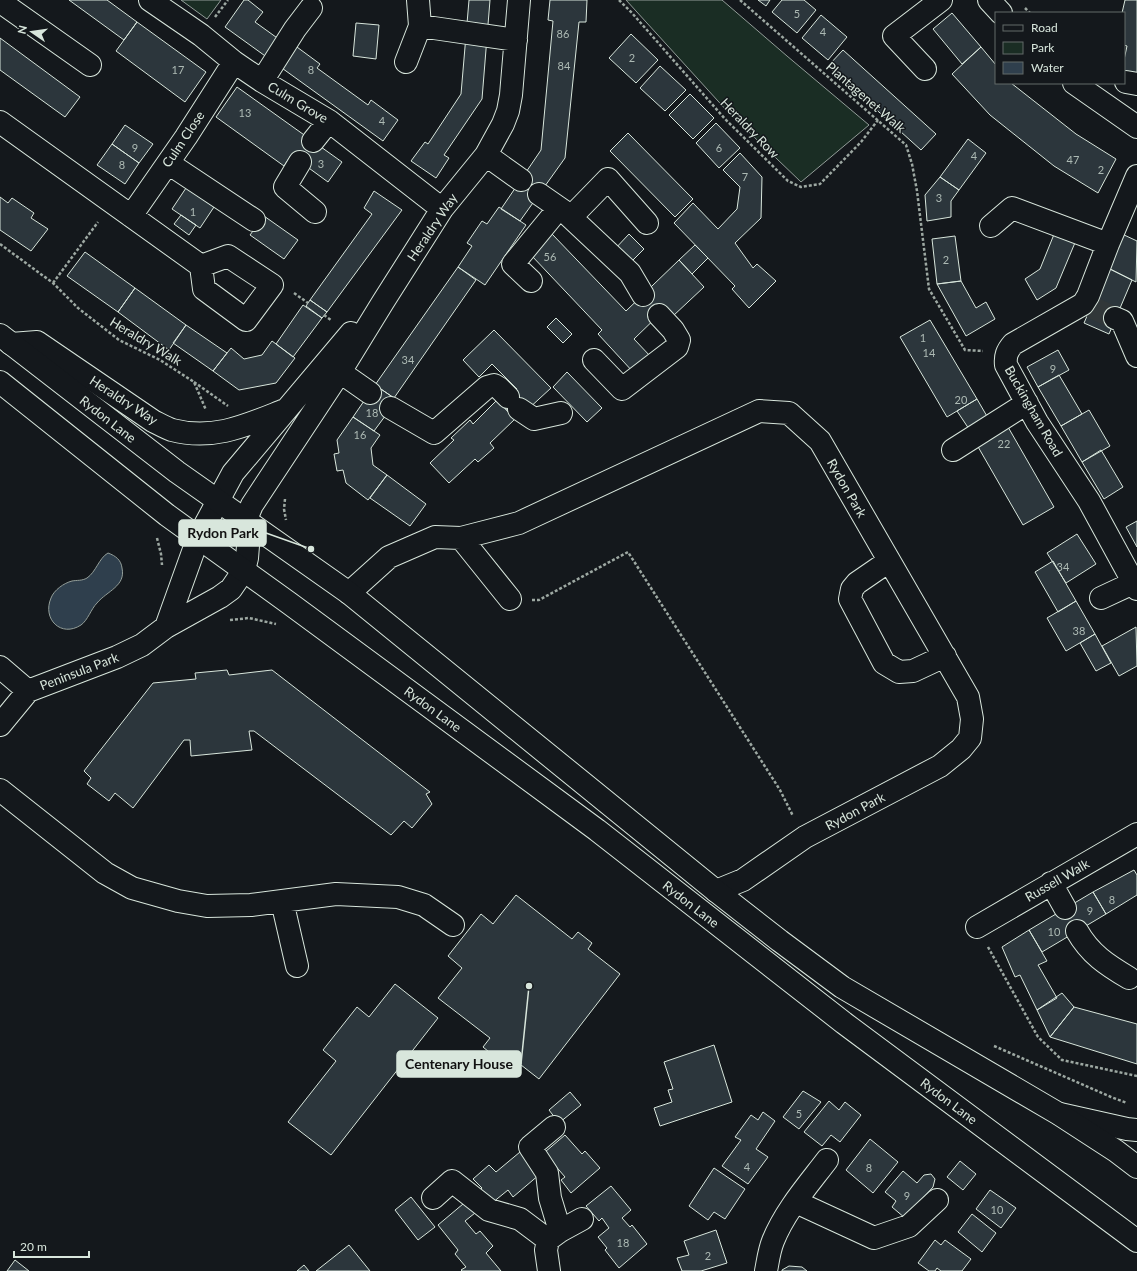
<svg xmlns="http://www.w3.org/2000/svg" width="1137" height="1271" font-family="Lato,sans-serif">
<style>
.green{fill:#1a2d24;stroke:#939e99}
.water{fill:#2f3f4d;stroke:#939e99}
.building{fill:#2c363c;stroke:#d8e6dc}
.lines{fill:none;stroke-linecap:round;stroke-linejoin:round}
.minor-tunnel{stroke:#313739;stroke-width:22;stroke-dasharray:22 11;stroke-linecap:butt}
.minor-casing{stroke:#d8e6dc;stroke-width:24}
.major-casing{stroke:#d8e6dc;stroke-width:24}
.path{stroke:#9da8a2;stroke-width:2.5;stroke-dasharray:3 2;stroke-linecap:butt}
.minor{stroke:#14181c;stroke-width:22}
.major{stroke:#14181c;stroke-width:22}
.labels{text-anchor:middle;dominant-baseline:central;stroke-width:3;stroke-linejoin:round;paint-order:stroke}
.number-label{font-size:11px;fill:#adbab4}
.street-label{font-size:13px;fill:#d8e6dc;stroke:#14181c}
.leader{fill:none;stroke:#d8e6dc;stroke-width:1.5}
.callout-dot{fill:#d8e6dc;stroke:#14181c;stroke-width:1.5}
.callout{fill:#d8e6dc;stroke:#d8e6dc;stroke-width:1.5}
.callout-label{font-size:14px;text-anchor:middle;font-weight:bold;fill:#111}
</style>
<rect width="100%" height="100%" fill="#14181c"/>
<path class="green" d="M181,0H221L207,19Z
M626,0H722L787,56L869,125L801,182L728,112Z"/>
<path class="water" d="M108,553C116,556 121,560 122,568C126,586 107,591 97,603C91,609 88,620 81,625C61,638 42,619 51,598C54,590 64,583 72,581C77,580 82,581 87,578C96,572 99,558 108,553Z"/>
<path class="building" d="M69,0H107L137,22L124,40Z
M244,0H248L263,12L255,22L280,40L282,36L320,64L317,68L368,105L371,100L398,120L383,141L225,27Z
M469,0H490L482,99L444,155L449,158L436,178L411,161L425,142L428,144L461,94Z
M550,0H587L586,22H579L565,158L520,221L501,209L541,150L553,21L548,20Z
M758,0H770L766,6Z
M782,0H804L816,10L797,33L772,12Z
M1125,0H1137V77L1124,74V60L1127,46L1124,45V13H1122Z
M952,13L981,47L962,64L933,29Z
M821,15L847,37L828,60L802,38Z
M137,22L206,72L185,102L116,51Z
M356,23L379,25L376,59L353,56Z
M631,34L658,60L636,83L609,58Z
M0,38L80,97L65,117L0,70Z
M981,47L996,65V83H1011L1076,134L1116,159L1098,193L1054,166L990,115L952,74Z
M843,50L936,134L921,150L828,66Z
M660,66L686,90L665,111L640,88Z
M237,87L342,162L328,182L291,155L284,166L216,117Z
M690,94L714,118L693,139L669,115Z
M716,123L740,148L719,168L696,143Z
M125,125L153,144L139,163L112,144Z
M628,133L693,199L675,217L610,151Z
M968,139L986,153L959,190L940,177Z
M112,144L139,163L125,184L97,165Z
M740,153L762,177L761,218L735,243L753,268L757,264L776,281L749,308L732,289L735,286L674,223L693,203L718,229L737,209L740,187L723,170Z
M940,177L959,190L951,201V217L927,221L925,195Z
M186,188L214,207L200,228L172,209Z
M374,191L402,210L327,312L310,300L372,214L364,208Z
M0,197L8,203L12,198L34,213L31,218L48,229L31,251L0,230Z
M499,207L526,225L485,285L458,267L472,246L467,243L482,221L487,224Z
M181,215L196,225L189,235L174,224Z
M264,216L298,240L284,259L250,235Z
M1061,217L1082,226L1056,288L1037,300L1025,279L1040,269Z
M552,234L626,311L679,260L704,287L673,316L665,309L634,339L651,357L634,373L598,334L602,330L531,255Z
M629,234L644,249L627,266L613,251Z
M1122,234L1137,241L1136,282L1106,267Z
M955,236L961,281L937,284L932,239Z
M695,245L708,258L692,274L679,260Z
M85,252L135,288L118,312L67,276Z
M458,267L476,280L394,398L375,385Z
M1108,268L1132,280L1109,334L1084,323Z
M961,281L976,308L986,302L995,319L966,336L937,284Z
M135,288L186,325L169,350L118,312Z
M310,300L327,312L322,318L306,306Z
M303,305L322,318L293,357L276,344Z
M556,318L572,334L563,343L547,327Z
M930,320L977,399L947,417L900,337Z
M186,325L227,353L213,371L173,343Z
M494,330L551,388L527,410L512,416L501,404L517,389L492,364L479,377L463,360Z
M272,341L295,358L276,383L239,390L213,371L231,348L244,359L262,355Z
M1058,350L1069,370L1038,387L1027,367Z
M567,372L602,408L587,422L553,387Z
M1059,375L1082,414L1061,426L1038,387Z
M375,385L397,400L374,431L353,417Z
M977,399L988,418L969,429L957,411Z
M497,400L515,419L490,443L494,448L478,462L475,459L449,483L430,463L454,440L451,438L470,420L473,424Z
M1089,410L1110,446L1082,462L1061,426Z
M353,417L380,435L371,448L373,465L387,475L368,500L346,483L343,470L337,471L334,454L339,453L337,440Z
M1008,427L1054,507L1023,525L977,445Z
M1101,450L1123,487L1104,499L1082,462Z
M387,475L426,504L410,526L370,498Z
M1137,521V547L1126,527Z
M1077,534L1096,564L1066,583L1047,553Z
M1053,561L1076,601L1058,612L1035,572Z
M1076,601L1095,634L1066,651L1047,618Z
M1136,627L1137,666L1119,676L1102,646Z
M1095,634L1111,663L1096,671L1080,643Z
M227,670L229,675L272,670L430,792L426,794L432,804L412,828L404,821L391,835L254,731H249L252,750L191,756L190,740H184L133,808L115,793L109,801L87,784L91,778L84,771L153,683L196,679L195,673Z
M1134,870L1137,875V895L1106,914L1093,892Z
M1093,892L1106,914L1042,952L1029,930Z
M516,895L572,939L578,932L592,943L588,949L620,974L539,1079L507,1054L501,1062L483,1047L490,1038L438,998L462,968L448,956L481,914L493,924Z
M1029,930L1047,961L1038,965L1057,998L1037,1010L1020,975L1015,977L1002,947Z
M395,984L438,1018L331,1155L288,1122L336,1061L323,1050L357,1007L369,1017Z
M1062,993L1074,1007L1050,1037L1037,1010Z
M1074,1007L1137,1024V1064L1050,1037Z
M714,1045L732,1102L660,1126L654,1108L672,1102L668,1090L673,1089L664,1062Z
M803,1091L821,1102L799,1129L783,1117Z
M570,1092L581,1105L559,1123L549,1110Z
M829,1101L839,1110L845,1102L861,1115L840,1142L831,1135L822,1146L804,1132Z
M763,1112L775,1121L756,1149L768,1157L748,1184L722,1166L741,1140L735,1137L751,1115L758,1120Z
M565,1135L582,1154L585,1151L600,1168L571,1193L561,1180L565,1177L553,1163L513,1197L508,1190L492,1203L490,1201L465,1221L476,1234L480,1231L493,1246L486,1253L501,1271H462L461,1270L466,1267L455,1254L458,1250L438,1225L482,1188L473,1179L489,1165L496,1172L520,1152L528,1161L545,1152Z
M870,1139L898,1162L873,1193L846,1170Z
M960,1161L976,1174L963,1190L947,1177Z
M714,1168L745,1189L725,1219L714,1212L708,1220L689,1206Z
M903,1171L917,1183L924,1175L931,1174L935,1179L933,1187L905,1218L892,1207L896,1201L885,1192Z
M611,1186L631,1210L622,1218L630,1227L632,1225L647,1244L619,1268L605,1250L607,1248L598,1237L609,1228L602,1218L599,1221L586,1206Z
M990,1190L1016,1208L1001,1228L976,1209Z
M411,1197L435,1227L418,1240L395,1210Z
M972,1214L996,1233L982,1252L958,1232Z
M716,1230L727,1263L701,1271H682L677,1258L689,1255L684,1241Z
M935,1240L941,1245L945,1240L971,1259L962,1271H941L937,1268L935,1271H929L918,1263Z
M349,1245L370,1271H316Z
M15,1260L29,1271H7Z
M304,1265L309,1271H297Z
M789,1266L802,1267L807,1271H782V1270Z"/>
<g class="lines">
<path class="minor-tunnel" d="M1091,307L1115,318"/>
<defs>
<path id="minor" d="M4,0L2,3L90,65
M150,0L201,35L234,62L262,81L329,121L442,209
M989,0L1001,13
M420,26L516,40
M406,62L420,26L418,0
M925,69L894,36L941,0
M262,81L295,29L311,8
M1126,82L1137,84
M1074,83L1137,127
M0,122L201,266
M313,141L329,121
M486,155L521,180
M300,162L285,187L315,212
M168,163L254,220
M1137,176L1108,244L1088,296L1083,304L1013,344C1007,351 1005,356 1006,365L1037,422L1089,501L1137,589
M539,194L565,212L630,273L643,295
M131,216L186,137L234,62
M571,217L608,179L647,223
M991,226L1012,208L1108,244
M228,256L272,285L246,320L204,289L201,266Z
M531,281L513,264L559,208
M1115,318L1122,321L1137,356
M11,344L37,342L153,421C159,424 166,428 172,430C214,441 247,425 285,410
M594,360L622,389L677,347L679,340L673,330L659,315
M340,372L370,393
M391,408L434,433L487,387L494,385L499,388L508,397
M519,409L534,419L561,413
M953,450L1027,403
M461,538L510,599
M889,561L857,583L852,589L850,599L884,663L899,672L913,671L945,656
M349,593L389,557L435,537L461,538L519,523L759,411L789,413L820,441L968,697L972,719L970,738L961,749L940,766L805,837L743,880L716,891
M1101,598L1133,583
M166,627L198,538L233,473L351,333
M0,667L28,691
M0,725L28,691L117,657L142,645L166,627L220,597L231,589L244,570L247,558L249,533L246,519L252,505L340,372L383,302L442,209L486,155L503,124L508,111L511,95L519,0
M0,790L105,873L132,888L178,901L207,906L251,905L336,894L398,897L424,905L453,925
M1051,883L1065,908
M282,901L297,966
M977,927L1137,834
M1077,931C1090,954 1107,965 1129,978
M1060,1114L1127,1129L1137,1130
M554,1127L530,1147L547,1173L550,1198L560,1231
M433,1198L452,1181L489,1210L520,1219L548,1240L546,1250L549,1271
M796,1202L874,1238L909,1226L937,1200
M549,1239L560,1231L582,1219
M766,1271C768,1261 769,1251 773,1241C785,1211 808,1185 827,1160"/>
<path id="major" d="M0,335L177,472L349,593L716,891L780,941L842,987L1059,1114L1116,1151L1137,1167
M0,382L167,515L289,603L597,830L844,1023L1137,1241"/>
</defs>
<use href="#minor" class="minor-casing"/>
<use href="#major" class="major-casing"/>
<path class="path" d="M619,0L632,13L725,119L788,181L801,187L820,184L861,142L878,120
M740,0L906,145L912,164L917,191L929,289L965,350L983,351
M1025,8L1030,13
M215,17L228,0
M0,244L53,283L78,308L119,340L160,360L194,382L206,410
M53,283L98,222
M294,293L308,303
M324,315L331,320
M194,382L228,406
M285,499L284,509L286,520
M157,538L161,554L162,565
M532,600H539L628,552L780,790L793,816
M230,620L249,618L276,624
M988,947L1038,1037L1062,1060L1137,1076
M994,1046L1111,1097L1127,1103"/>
<use href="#minor" class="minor"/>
<use href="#major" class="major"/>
</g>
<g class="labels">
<g class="number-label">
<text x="797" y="13">5</text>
<text x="823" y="31">4</text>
<text x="563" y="33">86</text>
<text x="632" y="57">2</text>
<text x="564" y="65">84</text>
<text x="178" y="69">17</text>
<text x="311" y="69">8</text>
<text x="245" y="112">13</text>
<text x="382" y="120">4</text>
<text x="135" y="147">9</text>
<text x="719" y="147">6</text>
<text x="974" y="155">4</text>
<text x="1073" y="159">47</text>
<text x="321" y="163">3</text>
<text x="122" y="164">8</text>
<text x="1101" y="169">2</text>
<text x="745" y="176">7</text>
<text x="939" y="197">3</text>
<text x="193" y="211">1</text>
<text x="550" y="256">56</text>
<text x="946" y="259">2</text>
<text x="923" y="337">1</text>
<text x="929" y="352">14</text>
<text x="408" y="359">34</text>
<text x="1053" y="368">9</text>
<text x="961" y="399">20</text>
<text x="372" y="412">18</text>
<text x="360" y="434">16</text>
<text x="1004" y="443">22</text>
<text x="1063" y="566">34</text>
<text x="1079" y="630">38</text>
<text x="1112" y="899">8</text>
<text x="1090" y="910">9</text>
<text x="1054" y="931">10</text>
<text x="799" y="1113">5</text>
<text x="747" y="1166">4</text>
<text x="869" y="1167">8</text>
<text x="907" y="1195">9</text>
<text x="997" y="1209">10</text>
<text x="623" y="1242">18</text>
<text x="708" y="1255">2</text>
</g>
<g class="street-label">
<text transform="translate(866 97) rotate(41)">Plantagenet Walk</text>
<text transform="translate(298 102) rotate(31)">Culm Grove</text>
<text transform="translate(750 128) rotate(46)">Heraldry Row</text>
<text transform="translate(183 139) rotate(-56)">Culm Close</text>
<text transform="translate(432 227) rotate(-56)">Heraldry Way</text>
<text transform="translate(146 341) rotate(31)">Heraldry Walk</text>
<text transform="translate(124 400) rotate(33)">Heraldry Way</text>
<text transform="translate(1034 411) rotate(60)">Buckingham Road</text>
<text transform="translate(108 419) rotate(38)">Rydon Lane</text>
<text transform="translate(847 488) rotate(60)">Rydon Park</text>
<text transform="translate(79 671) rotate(-21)">Peninsula Park</text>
<text transform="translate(433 709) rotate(36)">Rydon Lane</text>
<text transform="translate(855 811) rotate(-28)">Rydon Park</text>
<text transform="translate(1057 880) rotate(-30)">Russell Walk</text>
<text transform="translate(691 904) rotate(38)">Rydon Lane</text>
<text transform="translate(949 1101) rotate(37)">Rydon Lane</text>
</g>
</g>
<path class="leader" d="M311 549L266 533M529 986L521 1064"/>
<g class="callout-dot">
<circle cx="311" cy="549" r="4"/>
<circle cx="529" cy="986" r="4"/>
</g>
<g class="callout">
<rect x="179" y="520" width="87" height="26" rx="4"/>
<rect x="397" y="1051" width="124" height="26" rx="4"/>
</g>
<g class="callout-label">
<text x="223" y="538">Rydon Park</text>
<text x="459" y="1069">Centenary House</text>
</g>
<rect x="995" y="12" width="130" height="72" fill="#14181c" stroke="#626a69"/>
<rect x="1003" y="25" width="20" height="6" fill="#14181c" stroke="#626a69"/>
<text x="1031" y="32" font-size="12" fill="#d8e6dc">Road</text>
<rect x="1003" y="42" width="20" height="12" fill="#1a2d24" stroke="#626a69"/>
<text x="1031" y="52" font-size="12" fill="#d8e6dc">Park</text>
<rect x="1003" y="62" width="20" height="12" fill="#2f3f4d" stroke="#626a69"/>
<text x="1031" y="72" font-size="12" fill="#d8e6dc">Water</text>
<g transform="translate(32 32) rotate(283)" stroke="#14181c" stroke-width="3" paint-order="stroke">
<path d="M0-3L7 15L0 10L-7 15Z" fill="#d8e6dc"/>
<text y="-6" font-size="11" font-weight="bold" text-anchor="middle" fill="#d8e6dc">N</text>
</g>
<path d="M14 1251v6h75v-6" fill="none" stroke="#d8e6dc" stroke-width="2"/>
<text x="20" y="1251" font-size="12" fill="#d8e6dc" stroke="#14181c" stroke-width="3" paint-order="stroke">20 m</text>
</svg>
